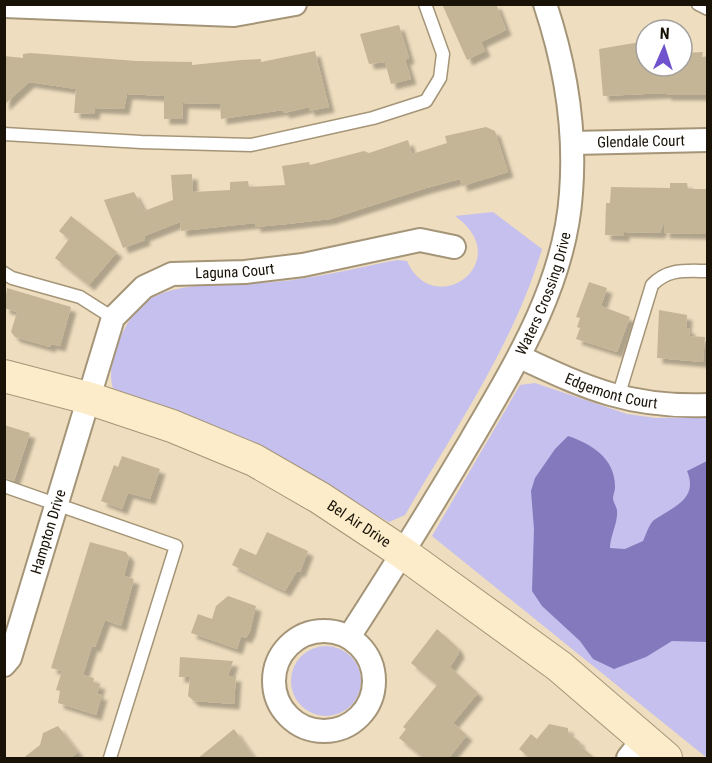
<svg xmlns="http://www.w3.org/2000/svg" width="712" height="763" font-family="'Roboto Condensed',sans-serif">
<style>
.green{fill:#c5c0ee}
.water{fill:#8379bc}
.building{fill:#c5b597;filter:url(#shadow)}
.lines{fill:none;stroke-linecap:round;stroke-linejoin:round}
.lane-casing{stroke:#a59578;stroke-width:15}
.street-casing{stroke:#a59578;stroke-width:26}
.secondary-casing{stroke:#a59578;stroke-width:34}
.lane{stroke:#fff;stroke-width:12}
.street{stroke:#fff;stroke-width:22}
.secondary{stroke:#fcecc9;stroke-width:32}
.labels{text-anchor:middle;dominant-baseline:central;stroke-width:4.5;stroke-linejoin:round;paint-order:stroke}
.street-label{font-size:15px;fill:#181207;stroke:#fff}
</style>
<defs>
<filter id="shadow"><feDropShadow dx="5.5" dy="5.5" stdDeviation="1.5" flood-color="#0004"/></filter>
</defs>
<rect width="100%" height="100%" fill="#eeddbe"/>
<path class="green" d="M493,212L542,249C513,346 455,429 405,515L389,522L252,446L113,388C104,363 128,309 153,297C190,280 235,286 275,282C316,278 357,268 397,260L407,261C434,322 518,261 455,216Z
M535,383L627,414L656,418L707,417V758L432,536L520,385Z
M291 681a35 35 0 1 1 70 0a35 35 0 1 1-70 0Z"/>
<path class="water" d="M568,436C592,444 616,459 615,488C615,490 613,496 613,498C613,502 617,507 617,511C618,523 610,536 610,548L625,549L643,541C646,535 649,524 654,520C673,507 699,499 687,471L707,461V642L672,641L646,657L614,669L593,659L580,641L542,606L532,591L534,529L531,491L535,478L555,449Z"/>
<path class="building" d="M442,4H496L506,30L481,42L485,51L467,60Z
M399,25L409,58L405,60L411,79L391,84L385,62L369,64L360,34Z
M646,41V66H682V53L703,52L702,57H708L707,95H666V93L603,96L599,49Z
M315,51L329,107L309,111V107L284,113L283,110L221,119L220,104L183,103L182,119H164V96L127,94L124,109L95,108L94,114L74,113L76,89L29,82L4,105V56L23,58V54L30,53L137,61L192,62V65L241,60L261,59V62Z
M486,127L495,131L508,172L462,186L460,179L426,188L330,219L287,224L255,227V223L181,231L180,222L144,236L145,240L123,248L104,200L134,192L144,211L173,200L171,175L192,174L193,192L230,190V182L248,181L249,187L285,185L282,166L309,162L310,165L364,151L369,153L408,140L412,154L447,143L445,136Z
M670,183H687L688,189H708V234L664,233V222L660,233L624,232V236L605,235L606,203H610L611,187L670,188Z
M71,216L117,252L89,285L55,258L69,239L59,231Z
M589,282L607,288L601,306L630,317L617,352L576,339L580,328L577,327L580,318L576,317Z
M7,288L71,307L60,346L51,344L50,347L15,337L11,332L17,312L4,308Z
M659,310L687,315L686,328L690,329L689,336L705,337L703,362L657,358Z
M4,425L30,433L14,481L4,478Z
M122,456L160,469L150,499L128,493L122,509L101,501L114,465L118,467Z
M267,532L308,551L300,572L297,571L285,591L232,565L240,548L256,555Z
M90,542L126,552L129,557L124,576L134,579L121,626L105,620L95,647L92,646L83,675L94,678L93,682L100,684L97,694L102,695L96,715L58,703L60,691L56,690L62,671L51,668Z
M228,596L256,606L250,631L246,638L241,636L237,649L191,633L198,614L212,619L216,606Z
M437,629L457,647L459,653L450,667L478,693L453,723L467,735L448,759H425L399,738L406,729L403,727L437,685L411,663Z
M180,657L233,661L228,676H236L234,704L194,701L188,696L190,677H179Z
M549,724L568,728V733L580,742L578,744L596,759H531L519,749L531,734L537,739Z
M58,726L78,752L69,759H22L40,745L43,733Z
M234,729L255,759H197Z"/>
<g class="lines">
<defs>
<path id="lane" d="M698,4L708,9
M4,134L141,142L251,145L373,118L426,101L440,78L443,54L425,4
M4,273L12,278L80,297L113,318
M618,397L652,285C668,268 686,271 708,271
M4,486L176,546L110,758"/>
<g id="street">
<path d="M4,6L234,15L295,4"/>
<path id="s1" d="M573,143L708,140"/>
<path id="s2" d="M520,357C588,389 631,408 708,405"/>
<circle cx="324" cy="681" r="50"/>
<path id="s3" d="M349,637C391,572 432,506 471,440C516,363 565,284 571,193C576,130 565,64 545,4"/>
<path id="s4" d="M4,665L10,658L113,318L144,287L172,274L245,272L303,265L420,240L454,247"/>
<path d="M628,758L643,739"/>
</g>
<g id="secondary">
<path id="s5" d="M4,376L88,398L172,426L254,460L320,498L403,553L559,666L666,758"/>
</g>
</defs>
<use href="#lane" class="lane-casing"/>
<use href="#street" class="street-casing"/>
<use href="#secondary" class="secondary-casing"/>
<use href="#lane" class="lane"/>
<use href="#street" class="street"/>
<use href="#secondary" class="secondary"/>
</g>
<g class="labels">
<g class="street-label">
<text stroke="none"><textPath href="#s1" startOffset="68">Glendale Court</textPath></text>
<text stroke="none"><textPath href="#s4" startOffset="502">Laguna Court</textPath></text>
<text stroke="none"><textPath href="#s3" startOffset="396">Waters Crossing Drive</textPath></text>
<text stroke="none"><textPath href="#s2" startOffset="98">Edgemont Court</textPath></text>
<text stroke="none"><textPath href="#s5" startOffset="387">Bel Air Drive</textPath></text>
<text stroke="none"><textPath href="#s4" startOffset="141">Hampton Drive</textPath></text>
</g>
</g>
<rect width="712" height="763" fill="none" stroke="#181207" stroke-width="12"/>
<g transform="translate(664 48) rotate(3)"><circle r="28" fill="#ffffff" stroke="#a3a09c" stroke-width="1.5"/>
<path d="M0-4.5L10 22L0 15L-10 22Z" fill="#7052cc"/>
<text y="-9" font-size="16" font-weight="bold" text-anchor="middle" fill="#181207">N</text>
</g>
</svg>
